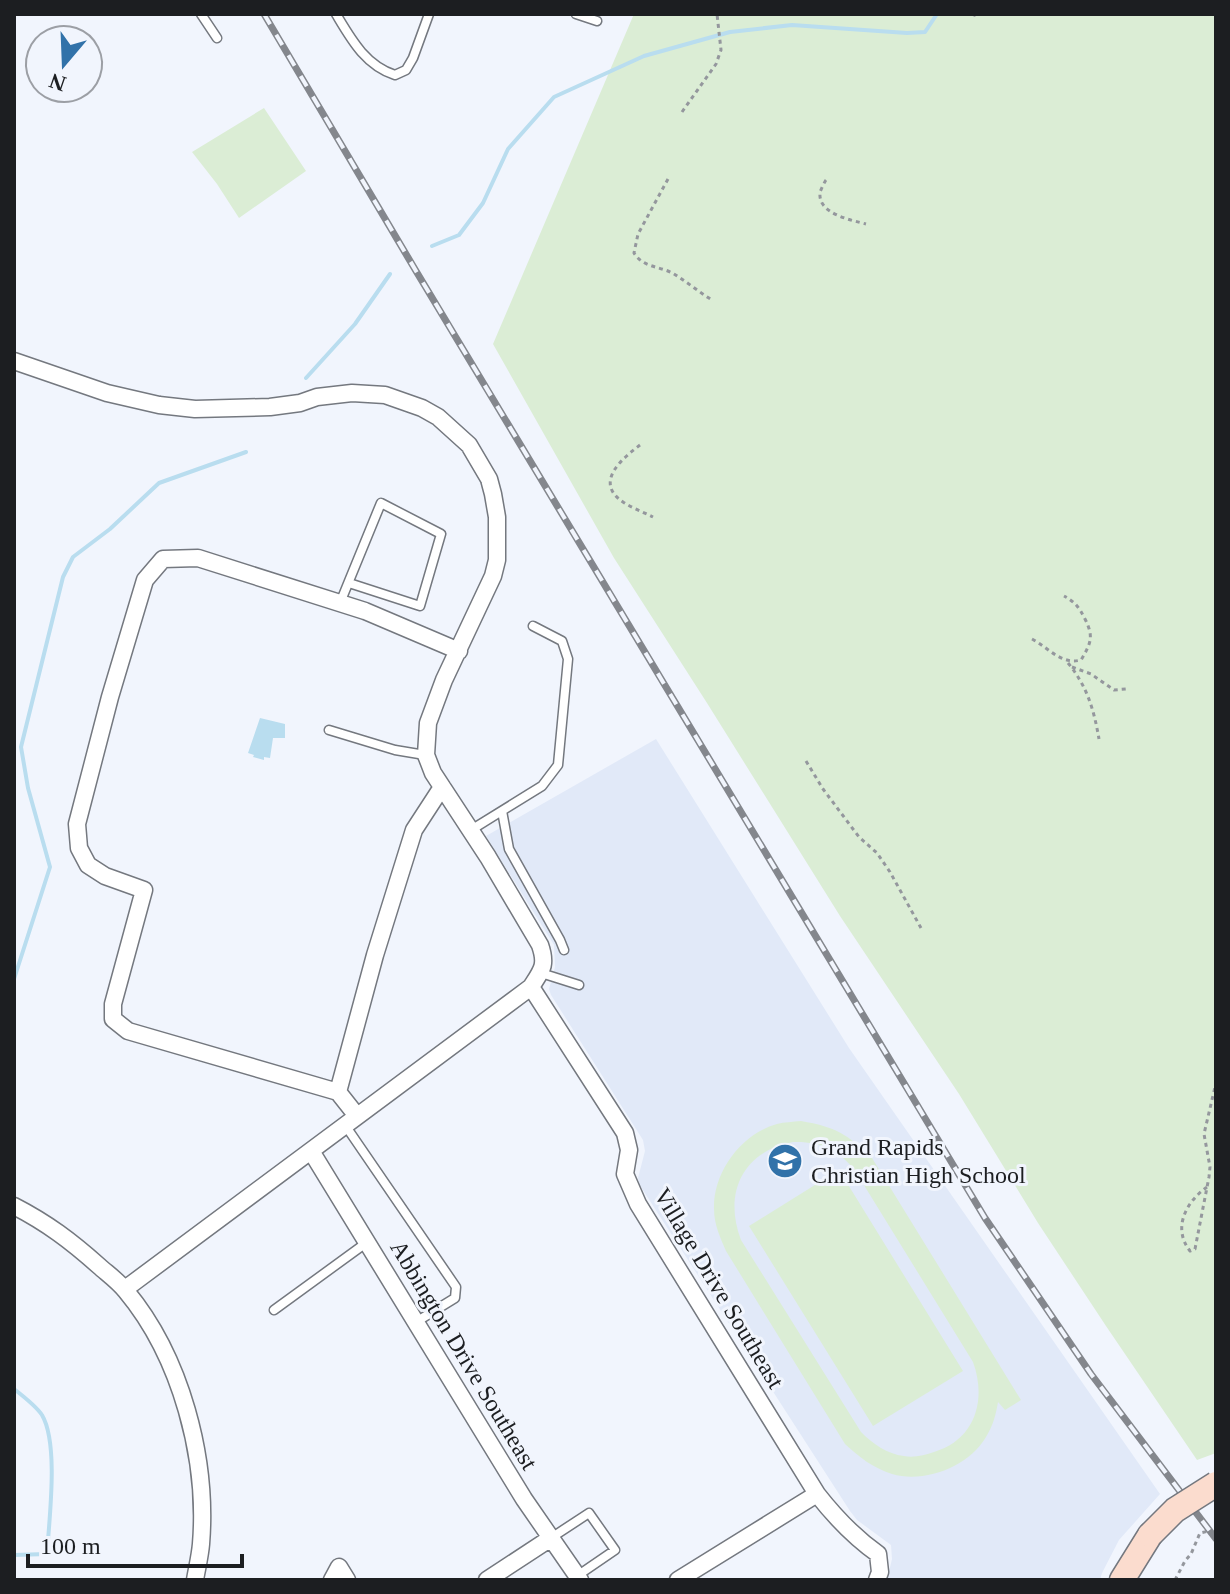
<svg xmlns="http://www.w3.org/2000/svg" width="1230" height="1594" font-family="'Times New Roman',serif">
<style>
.built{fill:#e1e9f8}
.grass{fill:#dbedd5;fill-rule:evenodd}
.water{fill:#b9ddef}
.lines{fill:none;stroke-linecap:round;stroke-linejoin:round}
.stream{stroke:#b9ddef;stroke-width:4}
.lane-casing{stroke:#74787f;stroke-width:11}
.street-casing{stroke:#74787f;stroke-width:19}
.secondary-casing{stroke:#74787f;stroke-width:27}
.path{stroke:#94979d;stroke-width:3;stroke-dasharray:4 4;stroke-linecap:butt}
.lane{stroke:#fff;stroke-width:8}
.street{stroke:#fff;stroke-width:16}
.secondary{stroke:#fbdcce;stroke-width:24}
.rail-casing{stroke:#84878d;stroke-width:7}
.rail{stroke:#f1f5fd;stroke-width:4;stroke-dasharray:12;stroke-linecap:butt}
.secondary-bridge-casing{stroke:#74787f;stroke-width:27;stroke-linecap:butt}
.secondary-bridge{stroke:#fbdcce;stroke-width:24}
.labels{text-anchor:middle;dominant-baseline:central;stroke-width:6;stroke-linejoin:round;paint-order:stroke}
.poi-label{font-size:24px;fill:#1c1e21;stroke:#f1f5fd;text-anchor:start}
.street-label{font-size:24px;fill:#1c1e21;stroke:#f1f5fd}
</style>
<rect width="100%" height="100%" fill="#f1f5fd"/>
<path class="built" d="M656,739L849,1048L1160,1494L1119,1540L1102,1573L1100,1580H887L892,1559L891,1545L857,1520L850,1511L639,1184L638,1178L645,1151L643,1140L551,995L549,989L555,967L554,945L486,836Z"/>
<path class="grass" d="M634,14H1216V1453L1197,1460L1106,1326L1038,1223L959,1094L840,916L707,703L614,558L493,344Z
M264,108L306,171L239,218L217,184L192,152Z
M801,1121C836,1127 847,1134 872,1158L1021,1400L1005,1410L998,1402C996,1414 993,1426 986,1437C969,1466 925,1484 892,1474C873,1468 859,1457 845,1444L726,1251C720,1237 714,1224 714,1209C713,1172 741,1134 777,1124C784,1122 793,1122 801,1121ZM793,1142C819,1141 837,1149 854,1169L973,1362C987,1400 975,1440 934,1452C925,1455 914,1458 904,1456C887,1454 873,1444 861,1432L741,1240C723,1193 743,1151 793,1142Z
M839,1170L963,1371L873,1426L749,1226Z"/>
<path class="water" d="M260,718L285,724V738H273L270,758L264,757V760L253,757L254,755L248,753Z"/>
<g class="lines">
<path class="stream" d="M432,246L459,235L483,203L508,149L554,97L644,56L730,32L792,25L907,33L925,32L937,14
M306,378L355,324L390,274
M14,979L50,867L28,788L21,747L63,577L73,557L110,529L159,483L246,452
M14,1389C23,1396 36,1406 42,1415C59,1444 49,1520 47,1554L14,1555"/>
<defs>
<path id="lane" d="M201,14L217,38
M336,14C351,39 365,65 395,75L406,70L413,58L429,14
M576,14L597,21
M340,603L381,503L441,534L420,606L349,583
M329,730L395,750L425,755
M502,811L509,849L560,940L564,950
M471,830L542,786L558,765L568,659L562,641L533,626
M541,973L579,985
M345,1125L456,1287L455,1298L416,1322
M274,1310L366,1243
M551,1538L589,1513L615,1550L577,1576"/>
<path id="street" d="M14,361L107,393L159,405L195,409L270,407L300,403L317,397L352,393L385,395L422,408L438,417L469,445L489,479L493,494L497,517V560L493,576L444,680L428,723L426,755L433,773L488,857L540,945C547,965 542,970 531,987L125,1289
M531,987L625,1133L629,1150L625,1174L638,1204L817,1494C835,1517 854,1537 878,1554L880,1572L877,1580
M338,1092L128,1031L113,1019V1004L144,890L105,876L88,865L79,848L77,824L110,697L145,580L163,559L198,558L365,611L459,651
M357,1116L338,1092L375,955L414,830L442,787
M311,1151L524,1499L580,1580
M14,1206C47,1223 71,1241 99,1266C108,1274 118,1281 126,1291C181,1357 208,1458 201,1544C200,1556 197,1568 195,1580
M332,1580L339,1567L347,1580
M487,1580L551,1538
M678,1580L817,1494"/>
<path id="secondary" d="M1122,1580L1150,1535"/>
</defs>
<use href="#lane" class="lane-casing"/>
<use href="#street" class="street-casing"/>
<use href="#secondary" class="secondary-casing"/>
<path class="path" d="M972,14L977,16
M682,112L716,64L721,50L717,14
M668,179L638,234L634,253C643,268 661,266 674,274C687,282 699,292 712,300
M826,180C825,181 820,191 820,193C818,214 851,220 866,224
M640,445C623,458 593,482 623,502C632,508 643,512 653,517
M1032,639C1049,648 1061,665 1081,660C1091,643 1094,637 1085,619C1079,607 1075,602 1064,596
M1068,663C1087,686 1094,710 1099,739
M1072,667L1091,674L1114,690L1126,689
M806,761L823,789L859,837L877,853L890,872L921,928
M1207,1187C1186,1202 1172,1228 1190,1251L1195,1249L1209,1177L1210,1167L1204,1134L1215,1087
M1175,1580L1185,1561L1191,1554L1200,1533L1209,1531L1216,1534"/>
<use href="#lane" class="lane"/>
<use href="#street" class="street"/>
<use href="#secondary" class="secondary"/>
<defs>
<path id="rail" d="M264,14L416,271L985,1218L1091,1374L1216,1539"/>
</defs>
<use href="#rail" class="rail-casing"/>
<use href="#rail" class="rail"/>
<defs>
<path id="secondary-bridge" d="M1150,1535L1175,1510L1216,1484"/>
</defs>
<use href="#secondary-bridge" class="secondary-bridge-casing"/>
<use href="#secondary-bridge" class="secondary-bridge"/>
</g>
<defs>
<symbol id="school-disc" viewBox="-11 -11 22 22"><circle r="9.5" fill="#3172a9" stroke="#f1f5fd"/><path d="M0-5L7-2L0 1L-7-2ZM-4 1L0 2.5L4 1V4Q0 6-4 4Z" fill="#fff"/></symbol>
</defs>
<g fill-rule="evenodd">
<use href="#school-disc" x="765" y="1141" width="40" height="40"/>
</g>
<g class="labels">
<g class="poi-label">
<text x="811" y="1147">Grand Rapids<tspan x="811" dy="28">Christian High School</tspan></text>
</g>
<g class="street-label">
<text transform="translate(719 1288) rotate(59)">Village Drive Southeast</text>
<text transform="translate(464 1355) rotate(59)">Abbington Drive Southeast</text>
</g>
</g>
<rect width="1230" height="1594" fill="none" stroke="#1c1e21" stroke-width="32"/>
<g transform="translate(64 64) rotate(199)"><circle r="38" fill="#f1f5fd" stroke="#9c9fa5" stroke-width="2"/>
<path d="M0-6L14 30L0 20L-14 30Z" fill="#3172a9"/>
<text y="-12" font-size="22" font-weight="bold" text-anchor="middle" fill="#1c1e21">N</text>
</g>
<path d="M28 1554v12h214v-12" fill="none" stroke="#1c1e21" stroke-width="4"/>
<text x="40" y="1554" font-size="24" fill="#1c1e21" stroke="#f1f5fd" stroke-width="6" paint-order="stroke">100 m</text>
</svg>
